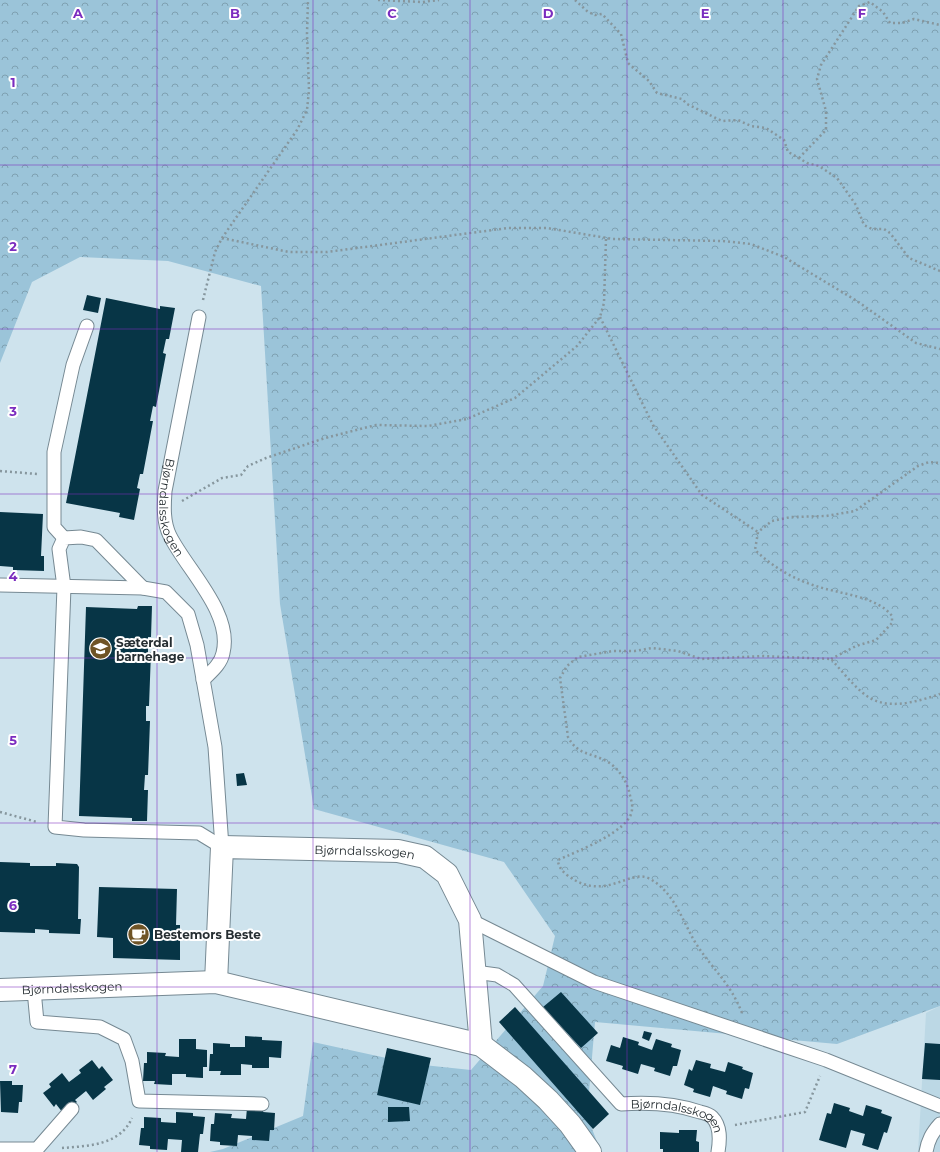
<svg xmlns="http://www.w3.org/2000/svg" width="940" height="1152" font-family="Montserrat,sans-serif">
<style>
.built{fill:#bcd8e5}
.forest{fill:url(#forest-crowns)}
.building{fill:#073546}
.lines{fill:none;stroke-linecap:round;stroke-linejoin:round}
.service-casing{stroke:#768993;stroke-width:15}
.minor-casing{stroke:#768993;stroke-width:24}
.path{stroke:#86969d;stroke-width:2.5;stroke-dasharray:2 3;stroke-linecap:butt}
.service{stroke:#fff;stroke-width:13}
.minor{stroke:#fff;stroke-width:22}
.grid{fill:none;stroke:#7b2cbf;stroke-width:1;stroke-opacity:0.55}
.labels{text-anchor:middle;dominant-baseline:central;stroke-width:4;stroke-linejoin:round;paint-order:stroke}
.street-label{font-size:12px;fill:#262e32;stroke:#fff}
.poi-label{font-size:12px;font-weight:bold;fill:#262e32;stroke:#fff;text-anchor:start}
.grid-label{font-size:13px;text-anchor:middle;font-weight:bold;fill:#7b2cbf;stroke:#fff;stroke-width:4;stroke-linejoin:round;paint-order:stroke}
</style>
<defs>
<pattern id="forest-crowns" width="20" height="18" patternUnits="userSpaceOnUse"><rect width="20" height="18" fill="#9bc4d9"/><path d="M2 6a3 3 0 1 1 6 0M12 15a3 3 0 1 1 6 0" fill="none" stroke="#7ea0b1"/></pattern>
</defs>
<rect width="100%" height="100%" fill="#cee3ed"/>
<path class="built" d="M940,1006V1152H918L926,1013Z"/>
<path class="forest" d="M0,0H940V1006L837,1044L595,1022L587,1116L601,1152H210L223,1149L303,1116L313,1042L414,1064L471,1070L543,986L555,936L504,862L314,809L280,604L261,286L168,261L80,257L32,282L0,363Z"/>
<path class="building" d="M87,295L101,298L98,313L83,310Z
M106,298L160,309V306L175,308L169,339H166L163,353L166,354L156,407L153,406L150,421H153L143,474H140L137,488L140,489L134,520L119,517L120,513L66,503Z
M0,512L43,514L41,556H44V571L13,570V567L0,566Z
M138,606H152L151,637H148V652H151L149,706H146V721H150L148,775H145L144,790H148L147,821H132V818L79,816L86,607L137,609Z
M244,773L247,785L237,786L236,774Z
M0,862L30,863V866H56V863L77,864L79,867L78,919H81L80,934L49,933V930L35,929V933L0,932Z
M99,887L177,889L176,925H180V960L113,958V938L97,937Z
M561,992L598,1033L581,1048L543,1007Z
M515,1007L609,1114L593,1129L499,1022Z
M644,1031L652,1033L649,1041L642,1038Z
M245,1036L262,1037V1040L282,1041L281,1058L269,1057V1068H252V1065L241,1064V1075H220L221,1071H209L210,1054H213V1043L230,1044V1047H245Z
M623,1037L639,1042L638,1045L652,1050L656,1039L672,1044L671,1047L681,1050L677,1066H673L670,1076L654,1071L655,1068L641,1064L638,1074L622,1069L623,1066L606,1061L611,1045L620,1048Z
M179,1039H196V1049L207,1050V1067H203V1078L186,1077V1074H172V1085L154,1084L155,1081H143L144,1063H147V1052L166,1053L165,1056L179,1057Z
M925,1043L940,1044V1080L922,1079Z
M387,1048L431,1058L420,1105L377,1095Z
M92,1060L99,1069L102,1066L113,1080L104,1087L106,1089L93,1100L86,1091L75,1100L77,1102L63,1113L56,1104L54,1107L43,1093L51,1087L49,1084L62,1073L69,1082L81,1073L79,1070Z
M696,1060L711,1064L710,1068L725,1072L728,1062L743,1067L742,1069L753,1073L749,1089L745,1088L742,1099L726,1094L727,1091L713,1086L710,1097L693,1092L694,1089L684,1085L689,1069L692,1071Z
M0,1081H12V1085H23L22,1102H19L18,1113L1,1112Z
M834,1103L850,1108L849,1111L863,1116L866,1105L882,1110L881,1113L892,1117L887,1133L884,1132L878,1150L862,1145L865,1134L851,1130L846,1148L819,1140L827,1113L831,1114Z
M388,1107H409L410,1121L388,1122Z
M247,1108L264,1109L263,1112L275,1113L274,1130H270L269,1141L252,1140V1136L238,1135L237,1146L220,1145V1142L210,1141L211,1124H214L215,1113L232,1114L231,1118L246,1119Z
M176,1112L193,1113V1116L205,1117L203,1134H200L198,1152H181L182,1140L168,1139L167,1150L150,1149V1146L139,1145L141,1128H144V1117L161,1118V1122L176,1123Z
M679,1130H697L696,1141L699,1142V1152H663V1149H660V1132L679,1133Z"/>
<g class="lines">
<defs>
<g id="service">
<path id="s1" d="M199,317L165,491C164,506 163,522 170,536C187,570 233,613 223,653C221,664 211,672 203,680"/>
<path d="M64,538L54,527V452L73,365L87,326"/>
<path d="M0,585L143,588L166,592L188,614L197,645L215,747L222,847"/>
<path d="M143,588L96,540L81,537L64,538L59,549L64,587L55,827L84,830L199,833L222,847"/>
<path d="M470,920L594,982L826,1060L940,1106"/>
<path id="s2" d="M475,972L497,975L514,985L621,1104C649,1102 674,1103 700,1112C704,1113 709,1114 712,1117C721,1126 720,1140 718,1152"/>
<path d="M34,990L37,1022L100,1027L124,1039L132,1061L139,1101L262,1104"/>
<path d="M0,1149H37L72,1109"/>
<path d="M926,1152C928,1140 932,1133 940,1124"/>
</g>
<g id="minor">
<path id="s3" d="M216,982L222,847L398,851L425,857L447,874L470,920L481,1045"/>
<path id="s4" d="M0,990L216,982L481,1045L523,1077L548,1100L570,1124L590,1152"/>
</g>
</defs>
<use href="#service" class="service-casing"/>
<use href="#minor" class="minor-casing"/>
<path class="path" d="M378,0L422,2L439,0
M575,0L588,12L595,15L602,14L621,34L628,63L649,81L657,93L682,99L687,104L722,121L738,120L751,126L766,128L784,140L788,152L792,154L807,163L819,166L837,178L856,205L864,225L872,229H884L890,233L909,258L940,271
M799,158L826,130V111L817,79L821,65L859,6L870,2L883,12L890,23H902L914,19L940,25
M222,238L289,252H327L508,228H547L613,239L723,241L751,244L784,257L857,301L916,343L940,349
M203,300L215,252L222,238L297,130L307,110L309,90L307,34L308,0
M600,317L653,425L702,495L758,532
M0,471L37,474
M182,501L222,478L241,475L248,466L266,458L325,438L376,425L428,426L467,419L515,398L577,346L600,317L604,303L606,238
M831,659L856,646L876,640L892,623V616C877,596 839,594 816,586C793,579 773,567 755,550L758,532L772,521L791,517L826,516L855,511L918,466L929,462L940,463
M0,812L37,822
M742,1013C730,982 711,968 695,942C682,920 674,892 650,879C630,867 605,904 567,875C562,871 558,866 558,860C575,852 632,831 632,809C633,804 630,797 629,791C626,780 618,768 608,762C591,752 578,756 568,737L560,678L567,666L578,657L613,651H635L652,648L678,651L701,659L762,656L831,659C841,670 851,683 863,693C884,712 916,702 940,694
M735,1125L805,1112L820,1076
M62,1148C89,1146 120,1145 132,1118"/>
<use href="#service" class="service"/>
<use href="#minor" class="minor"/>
</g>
<path class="grid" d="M157,0V1152M313,0V1152M470,0V1152M627,0V1152M783,0V1152M0,165H940M0,329H940M0,494H940M0,658H940M0,823H940M0,987H940"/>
<defs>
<symbol id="school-disc" viewBox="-11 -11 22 22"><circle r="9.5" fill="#6f5426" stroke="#fff"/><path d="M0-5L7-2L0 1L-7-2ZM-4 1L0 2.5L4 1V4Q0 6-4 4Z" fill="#fff"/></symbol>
<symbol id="cafe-disc" viewBox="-11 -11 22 22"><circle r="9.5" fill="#6f5426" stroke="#fff"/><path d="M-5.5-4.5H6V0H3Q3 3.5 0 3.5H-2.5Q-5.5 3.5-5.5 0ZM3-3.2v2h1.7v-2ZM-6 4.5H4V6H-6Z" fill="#fff"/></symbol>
</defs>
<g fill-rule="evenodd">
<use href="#school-disc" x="88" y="636" width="25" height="25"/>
<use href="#cafe-disc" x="126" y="922" width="25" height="25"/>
</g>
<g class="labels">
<g class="street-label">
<text stroke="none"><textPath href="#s1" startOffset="195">Bjørndalsskogen</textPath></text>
<text stroke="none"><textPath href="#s3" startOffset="278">Bjørndalsskogen</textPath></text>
<text stroke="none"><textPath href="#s4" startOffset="72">Bjørndalsskogen</textPath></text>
<text stroke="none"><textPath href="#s2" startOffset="262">Bjørndalsskogen</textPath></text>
</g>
<g class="poi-label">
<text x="116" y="642">Sæterdal<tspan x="116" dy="14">barnehage</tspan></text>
<text x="154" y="934">Bestemors Beste</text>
</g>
</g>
<g class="grid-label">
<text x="78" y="18">A</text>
<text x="235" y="18">B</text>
<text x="392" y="18">C</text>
<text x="548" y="18">D</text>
<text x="705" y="18">E</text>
<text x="862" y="18">F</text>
<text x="13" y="87">1</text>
<text x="13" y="251">2</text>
<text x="13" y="416">3</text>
<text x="13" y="581">4</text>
<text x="13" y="745">5</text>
<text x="13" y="910">6</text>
<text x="13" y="1074">7</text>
</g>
</svg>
